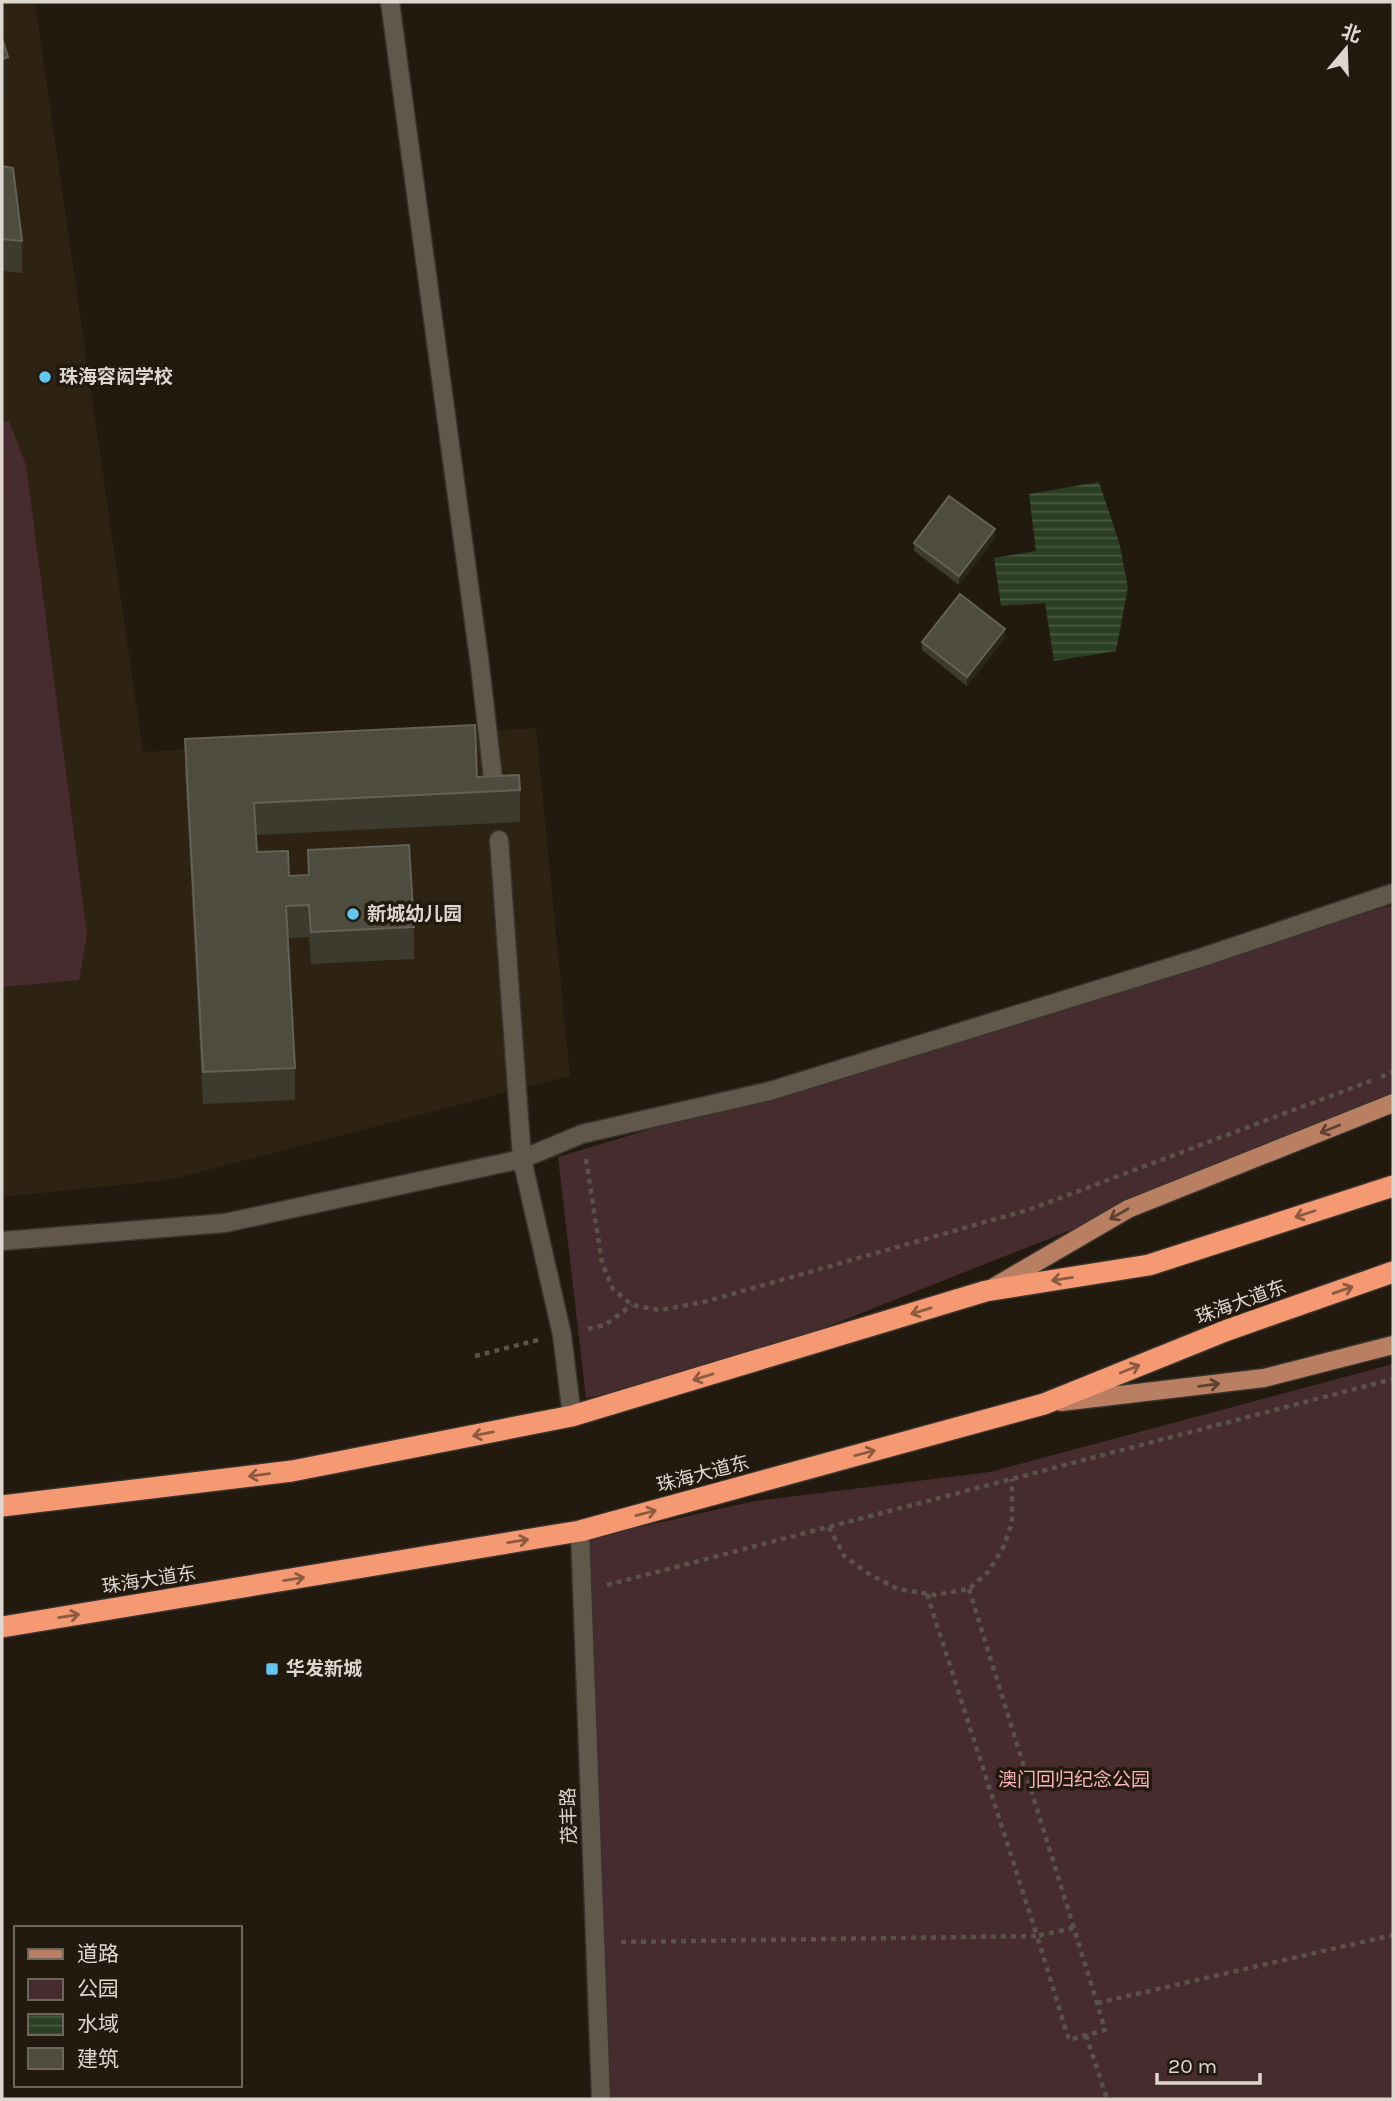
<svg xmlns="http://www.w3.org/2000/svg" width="1395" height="2101" font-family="Karla,'Noto Sans SC',sans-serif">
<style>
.built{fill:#2e2212}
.green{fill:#472c2f}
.water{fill:url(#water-rules)}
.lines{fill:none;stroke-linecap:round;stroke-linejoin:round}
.minor-casing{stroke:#39332e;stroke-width:21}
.major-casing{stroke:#39332e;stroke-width:21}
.highway-casing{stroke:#39332e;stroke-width:24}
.path{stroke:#5a5349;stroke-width:4.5;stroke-dasharray:5 5;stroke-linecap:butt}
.minor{stroke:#61584b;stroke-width:18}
.major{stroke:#b97f62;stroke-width:18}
.highway{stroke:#f49972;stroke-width:21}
.wall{fill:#3c3b2d}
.shaded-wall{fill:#2a271a}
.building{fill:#4d4c3f;stroke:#646156;stroke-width:2}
.oneway{stroke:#5e4230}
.oneway2{stroke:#8b5a40}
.poi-dot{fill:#64c5ee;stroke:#221a0f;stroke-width:2.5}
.labels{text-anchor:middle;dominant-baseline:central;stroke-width:7;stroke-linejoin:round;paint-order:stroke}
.poi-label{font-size:19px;font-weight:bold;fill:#ddd7d0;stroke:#221a0f;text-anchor:start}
.street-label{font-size:19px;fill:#ddd7d0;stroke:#221a0f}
.park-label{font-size:19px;fill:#f9b1b8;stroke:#221a0f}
</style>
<defs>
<pattern id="water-rules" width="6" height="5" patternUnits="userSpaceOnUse" patternTransform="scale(1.75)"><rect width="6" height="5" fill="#2b3f22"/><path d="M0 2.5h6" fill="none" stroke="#495a41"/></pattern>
</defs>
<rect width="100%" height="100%" fill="#221a0f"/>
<path class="built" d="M2,2H35L143,752L536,728L570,1076L169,1180L2,1197Z"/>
<path class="green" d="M9,421L26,465L87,934L79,980L2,987V422Z
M1393,905V1102L718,1370L586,1398L558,1157Z
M1393,1364V2099H608L587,1539L755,1501L990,1472Z"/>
<path class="water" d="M1099,482L1119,542L1128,587L1116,651L1054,661L1045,603L1001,606L994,558L1036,551L1029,494Z"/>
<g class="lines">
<defs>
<path id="minor" d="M390,2L480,666L494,787
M499,840L522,1159L562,1335L572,1416
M2,1241L225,1223L522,1159L582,1134L770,1091L1203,957L1393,893
M580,1531L601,2099"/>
<path id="major" d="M994,1287L1128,1209L1393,1103
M1061,1402L1264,1378L1393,1345"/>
<path id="highway" d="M2,1506L292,1471L572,1416L986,1291L1149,1265L1393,1186
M2,1627L580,1531L1044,1404L1225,1331L1393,1272"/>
</defs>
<use href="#minor" class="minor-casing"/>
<use href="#major" class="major-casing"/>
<use href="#highway" class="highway-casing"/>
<path class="path" d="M1381,1077L1393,1072
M586,1159L602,1263L613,1289L632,1305L660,1310L704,1302L1031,1209L1373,1080
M588,1329L605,1325L632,1305
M475,1356L538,1340
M829,1527L844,1556L869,1574L898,1589L935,1595L969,1589L988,1572L1003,1548L1012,1523V1479
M607,1585L1393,1379
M969,1589L1097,2003L1105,2030L1069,2040L1037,1936L1073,1928
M621,1942L1037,1936L927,1594
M1097,2003L1393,1935
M1086,2035L1107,2099"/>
<use href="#minor" class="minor"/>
<use href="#major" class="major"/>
<use href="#highway" class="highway"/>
</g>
<path class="wall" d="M2,166L22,241V273L2,271Z
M995,538L959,585L914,551V543Z
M1005,638L967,686L922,650V642Z
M185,739L477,777L520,790V822L256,835L257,852L289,876L308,875V850L414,927V959L311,964L309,937L288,938L295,1068V1100L203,1104L185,771Z"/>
<path class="shaded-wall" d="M8,57V89L2,91V59Z
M995,529V538L959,585V576Z
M1005,629V638L967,686V677Z"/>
<path class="building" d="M2,38L8,57L2,59Z
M2,166L13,168L22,241L2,239Z
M949,496L995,529L959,576L914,543Z
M960,594L1005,629L967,677L922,642Z
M475,725L477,777L519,775L520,790L254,803L257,852L288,851L289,876L309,875L308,850L409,845L414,927L311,932L309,905L286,906L295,1068L203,1072L185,739Z"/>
<defs><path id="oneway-shaft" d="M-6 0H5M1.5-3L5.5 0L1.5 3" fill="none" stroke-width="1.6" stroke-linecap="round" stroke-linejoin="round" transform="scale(1.75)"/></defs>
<g class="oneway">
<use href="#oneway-shaft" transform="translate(1330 1129) rotate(158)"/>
<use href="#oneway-shaft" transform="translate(1119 1214) rotate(150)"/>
<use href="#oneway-shaft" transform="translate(1209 1385) rotate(-7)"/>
</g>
<g class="oneway2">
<use href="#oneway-shaft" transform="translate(1305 1214) rotate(162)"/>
<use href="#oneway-shaft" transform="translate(1062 1279) rotate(171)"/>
<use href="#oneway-shaft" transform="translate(1343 1290) rotate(-19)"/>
<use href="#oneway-shaft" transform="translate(921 1311) rotate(163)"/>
<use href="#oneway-shaft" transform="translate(1130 1369) rotate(-22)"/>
<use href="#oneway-shaft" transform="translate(703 1377) rotate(163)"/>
<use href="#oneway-shaft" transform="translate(483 1434) rotate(169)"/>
<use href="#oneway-shaft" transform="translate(865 1453) rotate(-15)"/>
<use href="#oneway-shaft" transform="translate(259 1475) rotate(173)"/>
<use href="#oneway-shaft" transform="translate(646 1513) rotate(-15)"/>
<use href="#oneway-shaft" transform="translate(518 1541) rotate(-9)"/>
<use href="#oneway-shaft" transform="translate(294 1579) rotate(-9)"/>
<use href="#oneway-shaft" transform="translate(69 1616) rotate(-9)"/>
</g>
<g class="poi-dot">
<circle cx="45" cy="377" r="7"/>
<circle cx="353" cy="914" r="7"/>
<rect x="265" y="1662" width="14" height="14" rx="3.5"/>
</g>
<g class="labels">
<g class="poi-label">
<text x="59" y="377">珠海容闳学校</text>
<text x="367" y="914">新城幼儿园</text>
<text x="286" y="1669">华发新城</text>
</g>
<g class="street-label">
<text transform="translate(1241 1302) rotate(-20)">珠海大道东</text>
<text transform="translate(703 1474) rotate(-15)">珠海大道东</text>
<text transform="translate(149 1580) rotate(-9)">珠海大道东</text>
<text transform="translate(569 1816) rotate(-92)">茂丰路</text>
</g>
<g class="park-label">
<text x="1074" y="1780">澳门回归纪念公园</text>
</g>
</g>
<rect width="1395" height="2101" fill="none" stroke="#ddd7d0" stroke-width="7"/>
<rect x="14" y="1926" width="228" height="161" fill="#221a0f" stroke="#6d665c" stroke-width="2"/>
<rect x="28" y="1949" width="35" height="10" fill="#b97f62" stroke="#6d665c" stroke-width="2"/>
<text x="77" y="1961" font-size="21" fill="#ddd7d0">道路</text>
<rect x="28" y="1979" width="35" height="21" fill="#472c2f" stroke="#6d665c" stroke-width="2"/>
<text x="77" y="1996" font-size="21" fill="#ddd7d0">公园</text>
<rect x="28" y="2014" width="35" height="21" fill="url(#water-rules)" stroke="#6d665c" stroke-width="2"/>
<text x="77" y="2031" font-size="21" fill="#ddd7d0">水域</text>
<rect x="28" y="2048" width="35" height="21" fill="#4d4c3f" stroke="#6d665c" stroke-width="2"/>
<text x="77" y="2066" font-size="21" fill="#ddd7d0">建筑</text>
<g transform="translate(1346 49) rotate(19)" stroke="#221a0f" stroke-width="5" paint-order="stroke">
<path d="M0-5L12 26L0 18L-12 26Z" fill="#ddd7d0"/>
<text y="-10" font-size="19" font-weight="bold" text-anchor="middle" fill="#ddd7d0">北</text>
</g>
<path d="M1157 2073v10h103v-10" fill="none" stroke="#ddd7d0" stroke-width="3.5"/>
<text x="1168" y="2073" font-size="21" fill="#ddd7d0" stroke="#221a0f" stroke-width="5" paint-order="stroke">20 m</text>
</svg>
